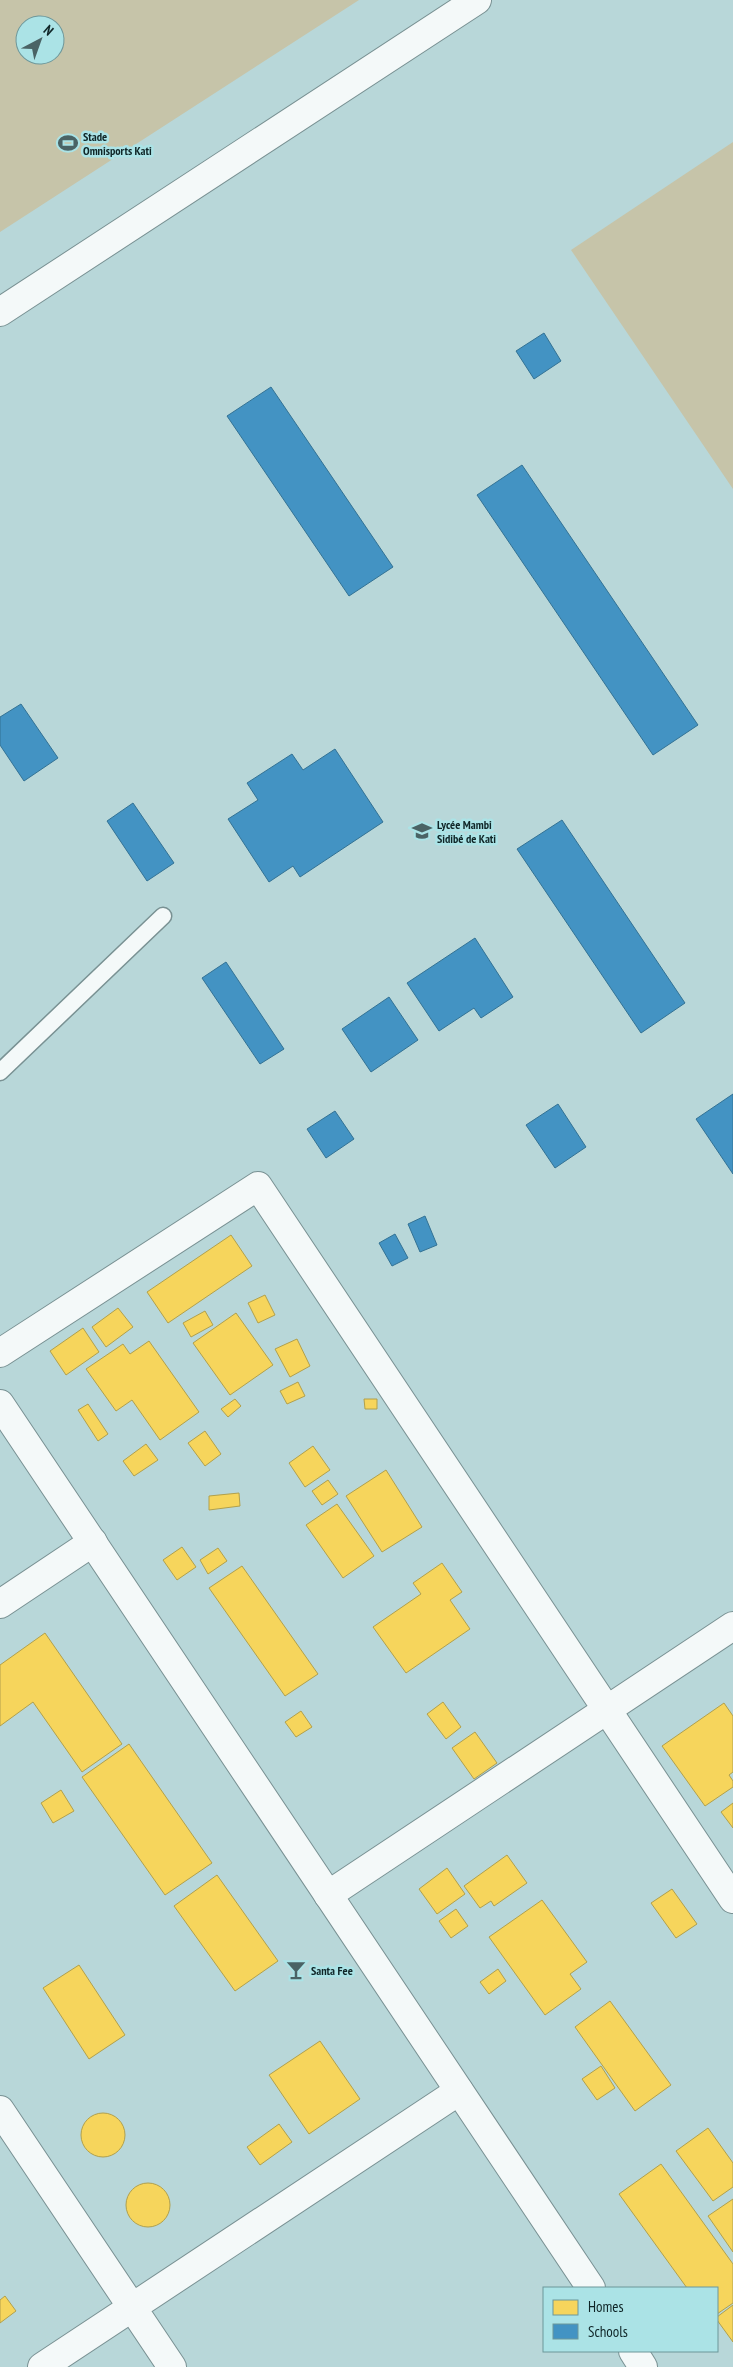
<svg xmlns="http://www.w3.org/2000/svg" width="733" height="2367" font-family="'PT Sans Narrow',sans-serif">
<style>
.green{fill:#c6c4a9;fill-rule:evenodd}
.homes{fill:#f6d55c;stroke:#b1a04c}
.schools{fill:#4393c3;stroke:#337294}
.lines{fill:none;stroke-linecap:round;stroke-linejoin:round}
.service-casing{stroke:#799193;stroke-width:19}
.minor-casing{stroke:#799193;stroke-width:30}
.tertiary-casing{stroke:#799193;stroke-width:30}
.secondary-casing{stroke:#799193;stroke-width:30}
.service{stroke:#f4f9f9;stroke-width:16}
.minor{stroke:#f4f9f9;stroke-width:28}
.tertiary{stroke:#f4f9f9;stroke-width:28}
.secondary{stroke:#f4f9f9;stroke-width:28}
.labels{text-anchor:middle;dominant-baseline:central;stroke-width:5;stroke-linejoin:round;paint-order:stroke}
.poi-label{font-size:12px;font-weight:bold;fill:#0f2527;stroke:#abe3e6;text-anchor:start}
</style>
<rect width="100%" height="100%" fill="#b8d7d9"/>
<path class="green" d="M0,0H359L0,232ZM25,25H55V55H25Z
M733,142V489L571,250Z"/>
<path class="homes" d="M231,1235L252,1266L168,1323L147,1292Z
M265,1295L275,1315L258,1323L248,1303Z
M118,1308L133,1327L106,1347L92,1327Z
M205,1311L213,1325L191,1337L183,1323Z
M236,1313L273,1365L230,1395L193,1343Z
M83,1328L99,1352L66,1375L50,1351Z
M297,1339L310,1366L290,1377L275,1349Z
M149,1341L199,1412L160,1440L132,1400L116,1411L86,1369L123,1344L130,1354Z
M298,1382L305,1396L287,1404L280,1391Z
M235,1399L241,1406L228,1417L221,1409Z
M364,1399H377V1409H365Z
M88,1404L108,1434L98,1441L78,1410Z
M205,1431L221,1454L205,1466L188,1443Z
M146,1444L158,1460L134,1476L123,1461Z
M313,1446L330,1470L305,1487L289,1463Z
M386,1470L422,1527L382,1552L346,1496Z
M328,1480L338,1494L322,1505L312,1491Z
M239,1493L240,1506L209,1510V1496Z
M337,1504L374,1556L343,1578L306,1525Z
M182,1547L196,1567L177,1580L163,1560Z
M218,1548L227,1561L208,1574L200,1560Z
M442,1563L462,1592L450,1600L470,1629L406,1673L373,1627L421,1594L413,1583Z
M242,1566L318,1674L285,1696L209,1588Z
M45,1633L122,1744L82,1772L33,1702L0,1726V1665Z
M443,1702L461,1727L446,1739L427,1714Z
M724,1703L733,1716V1772L729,1775L733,1781V1787L705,1806L662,1746Z
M301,1711L312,1727L296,1737L285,1722Z
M475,1732L497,1763L474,1779L452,1748Z
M129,1744L212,1863L165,1895L82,1777Z
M61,1790L74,1811L53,1823L41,1803Z
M733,1803V1828L721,1812Z
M507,1855L527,1883L494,1906L491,1901L480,1908L464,1886Z
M447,1868L465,1894L437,1914L419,1889Z
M217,1875L278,1961L235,1991L174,1906Z
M672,1889L697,1924L676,1938L651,1903Z
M542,1900L587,1962L570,1974L581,1989L545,2015L489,1937Z
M456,1909L468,1926L451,1938L439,1921Z
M79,1965L125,2035L89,2059L43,1988Z
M498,1969L506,1981L489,1994L480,1982Z
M610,2001L671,2085L635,2111L575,2027Z
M320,2041L360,2099L309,2134L269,2075Z
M601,2066L615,2088L597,2100L582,2079Z
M81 2135a22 22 0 1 1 44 0a22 22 0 1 1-44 0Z
M279,2124L292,2142L260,2165L247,2147Z
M708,2128L733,2163V2187L713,2201L676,2151Z
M661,2164L733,2264V2303L717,2314V2288H687L619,2194Z
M126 2205a22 22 0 1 1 44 0a22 22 0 1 1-44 0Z
M733,2199V2252L708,2216Z
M5,2296L16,2311L0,2323V2300Z
M733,2305V2342L717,2320V2317Z"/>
<path class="schools" d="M544,333L561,361L534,379L516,351Z
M271,387L393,567L349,596L227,416Z
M522,465L698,725L653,755L477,495Z
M21,704L58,758L24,781L0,745V717Z
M335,749L383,822L300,877L293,866L269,882L228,819L258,800L247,783L292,754L303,770Z
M133,803L174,863L147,881L107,821Z
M562,820L685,1003L641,1033L517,849Z
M475,938L513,997L481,1018L474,1008L439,1031L407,983Z
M226,962L284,1049L260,1064L202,978Z
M389,997L418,1040L371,1072L342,1029Z
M733,1094V1174L696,1119Z
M558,1104L586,1147L555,1168L526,1125Z
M335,1111L354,1139L326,1158L307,1129Z
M425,1216L437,1245L420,1252L408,1224Z
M395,1234L408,1258L392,1266L379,1243Z"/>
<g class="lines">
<defs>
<path id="service" d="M0,1072L163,916"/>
<path id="minor" d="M0,1353L258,1186L733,1899
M0,1604L93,1542
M328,1895L733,1626
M0,2110L172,2367
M42,2367L459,2091"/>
<path id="tertiary" d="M0,312L477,0"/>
<path id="secondary" d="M0,1404L591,2288
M633,2351L643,2367"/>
</defs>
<use href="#service" class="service-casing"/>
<use href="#minor" class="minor-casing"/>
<use href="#tertiary" class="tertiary-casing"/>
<use href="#secondary" class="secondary-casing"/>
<use href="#service" class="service"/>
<use href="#minor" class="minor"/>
<use href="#tertiary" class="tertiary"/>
<use href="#secondary" class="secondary"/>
</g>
<defs>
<symbol id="stadium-bare" viewBox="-9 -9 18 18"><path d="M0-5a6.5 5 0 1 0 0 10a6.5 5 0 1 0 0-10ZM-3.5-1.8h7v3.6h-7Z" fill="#4a6365" stroke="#abe3e6" stroke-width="2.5" paint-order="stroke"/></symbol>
<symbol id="school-bare" viewBox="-9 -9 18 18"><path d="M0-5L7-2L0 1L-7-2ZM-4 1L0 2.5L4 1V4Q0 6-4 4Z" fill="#4a6365" stroke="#abe3e6" stroke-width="2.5" paint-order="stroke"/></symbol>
<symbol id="bar-bare" viewBox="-9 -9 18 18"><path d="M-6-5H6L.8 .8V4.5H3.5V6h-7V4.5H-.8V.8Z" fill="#4a6365" stroke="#abe3e6" stroke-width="2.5" paint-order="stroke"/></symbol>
</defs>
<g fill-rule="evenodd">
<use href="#stadium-bare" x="54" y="129" width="28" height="28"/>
<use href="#school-bare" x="408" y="817" width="28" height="28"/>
<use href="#bar-bare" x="282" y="1956" width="28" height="28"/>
</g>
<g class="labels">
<g class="poi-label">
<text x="83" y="136">Stade<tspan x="83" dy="14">Omnisports Kati</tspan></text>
<text x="437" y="824">Lycée Mambi<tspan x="437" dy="14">Sidibé de Kati</tspan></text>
<text x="311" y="1970">Santa Fee</text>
</g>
</g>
<rect x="543" y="2287" width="175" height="65" fill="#abe3e6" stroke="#6d979a"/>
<rect x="553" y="2300" width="25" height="15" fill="#f6d55c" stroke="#6d979a"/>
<text x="588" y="2312" font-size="15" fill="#0f2527">Homes</text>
<rect x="553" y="2324" width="25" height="15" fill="#4393c3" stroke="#6d979a"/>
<text x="588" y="2337" font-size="15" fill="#0f2527">Schools</text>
<g transform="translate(40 40) rotate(41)"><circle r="24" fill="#abe3e6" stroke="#6d979a"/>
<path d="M0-4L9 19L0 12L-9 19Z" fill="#4a6365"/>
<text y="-8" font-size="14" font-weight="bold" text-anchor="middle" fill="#0f2527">N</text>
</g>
</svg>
